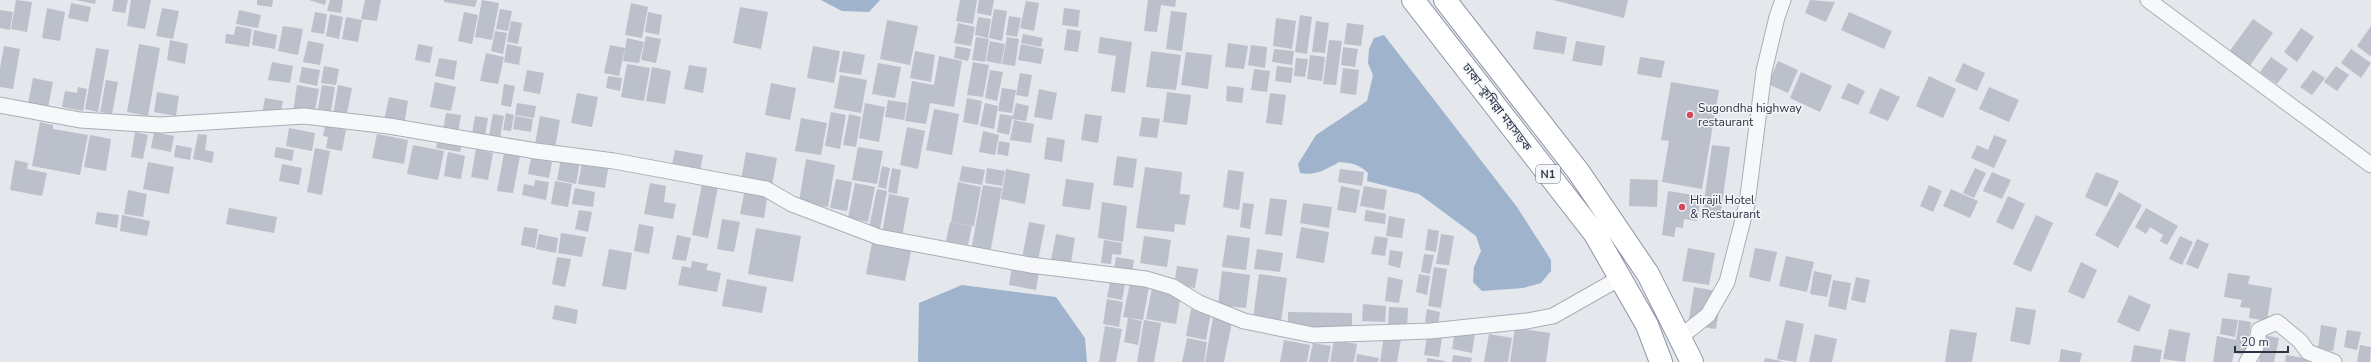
<svg xmlns="http://www.w3.org/2000/svg" width="2371" height="362" font-family="'Nunito Sans','Noto Sans Bengali',sans-serif">
<style>
.water{fill:#9fb4cc}
.building{fill:#bbc0ca}
.lines{fill:none;stroke-linecap:round;stroke-linejoin:round}
.street-casing{stroke:#a9aeb7;stroke-width:17}
.highway-casing{stroke:#8b94a3;stroke-width:24}
.street{stroke:#f7f8fa;stroke-width:15}
.highway{stroke:#fff;stroke-width:22}
.poi-dot{fill:#d1495b;stroke:#f4f6f9;stroke-width:1.5}
.labels{text-anchor:middle;dominant-baseline:central;stroke-width:3;stroke-linejoin:round;paint-order:stroke}
.shield{fill:#f4f6f9;stroke:#676e7b;stroke-width:1}
.shield-label{font-size:11px;font-weight:bold;fill:#2b3445}
.street-label{font-size:12px;fill:#2b3445;stroke:#f4f6f9}
.poi-label{font-size:12px;fill:#2b3445;stroke:#f4f6f9;text-anchor:start}
</style>
<rect width="100%" height="100%" fill="#e4e7ec"/>
<path class="water" d="M821,0H880L869,12L842,11Z
M1384,35L1517,207L1551,260V271L1541,283L1523,288L1482,291L1473,282L1474,267L1481,251L1476,236L1419,194L1367,181L1368,173C1359,164 1351,163 1339,162C1325,170 1316,176 1300,173L1298,164L1316,135L1367,101L1373,75L1368,63L1369,49L1374,38Z
M962,285L1056,297L1085,338L1087,362H918L919,303Z"/>
<path class="building" d="M16,0L32,2L27,32L11,29Z
M76,0H96L95,4Z
M114,0H128L125,13L112,11Z
M131,0H151L145,29L127,26Z
M257,0H273L272,7L257,5Z
M309,0H326L325,5Z
M330,0H343L341,13L327,11Z
M365,0H381L377,21L361,19Z
M444,0H477L475,7L444,2Z
M482,0L499,3L492,40L475,37Z
M960,0H977L973,24L956,21Z
M979,0H994L991,16L977,13Z
M1148,0H1176L1175,7L1161,5L1157,32L1144,31Z
M1553,0H1628L1624,18Z
M1810,0L1835,2L1826,22L1805,13Z
M1026,1L1039,3L1034,31L1020,28Z
M71,3L91,7L88,22L68,18Z
M631,3L648,7L642,38L625,35Z
M740,7L768,12L761,49L733,43Z
M47,8L65,12L60,41L42,38Z
M162,8L179,11L173,39L156,36Z
M1064,8L1080,10L1078,27L1062,25Z
M500,9L512,11L508,31L496,29Z
M994,9L1007,11L1002,41L989,38Z
M0,10L13,12L10,30L0,28Z
M239,10L261,15L258,28L236,24Z
M1171,11L1187,13L1182,51L1166,49Z
M315,12L327,14L324,34L311,32Z
M464,12L478,15L472,44L458,41Z
M648,12L662,15L659,35L645,32Z
M1849,12L1892,31L1884,49L1841,30Z
M330,14L343,17L339,39L326,36Z
M1300,15L1312,17L1307,54L1295,52Z
M1009,16L1021,18L1017,37L1006,35Z
M346,17L362,20L358,42L342,39Z
M978,17L991,19L988,38L975,35Z
M1276,18L1296,21L1292,49L1273,46Z
M2253,19L2273,33L2249,67L2229,52Z
M887,20L918,26L910,65L880,59Z
M511,21L522,23L518,44L507,42Z
M1316,21L1329,23L1325,53L1312,52Z
M958,23L975,27L971,46L954,43Z
M1347,23L1364,25L1361,46L1344,44Z
M236,26L252,29L249,47L225,43L226,34L234,35Z
M283,26L303,29L298,55L278,51Z
M2371,26V54L2370,56L2357,46Z
M2301,28L2314,37L2297,62L2284,52Z
M1067,29L1081,31L1078,52L1064,50Z
M254,30L277,35L275,49L252,45Z
M495,31L507,33L503,54L491,51Z
M1536,31L1567,37L1564,54L1533,49Z
M1023,34L1043,38L1041,47L1021,43Z
M646,36L661,39L656,63L641,60Z
M976,37L989,39L985,62L972,60Z
M1007,37L1019,39L1015,66L1002,64Z
M1100,37L1132,42L1125,93L1111,91L1116,56L1098,53Z
M627,38L644,42L639,63L623,61Z
M170,40L188,44L185,64L167,60Z
M1329,40L1342,41L1336,85L1323,84Z
M308,41L324,44L320,65L303,62Z
M990,41L1005,44L1001,64L986,61Z
M1576,41L1605,46L1602,66L1572,61Z
M1228,43L1248,46L1244,69L1225,67Z
M139,44L160,48L148,116L127,112Z
M418,44L433,47L430,63L415,60Z
M507,44L522,47L519,65L504,62Z
M1021,44L1044,49L1041,64L1018,60Z
M610,45L625,48L619,76L604,73Z
M1251,45L1267,47L1265,68L1248,65Z
M4,46L20,49L13,89L0,87V68Z
M813,46L840,51L834,83L807,78Z
M956,46L971,49L968,61L954,58Z
M1343,47L1358,49L1355,67L1341,65Z
M96,48L109,50L98,112L85,109Z
M1274,49L1294,51L1292,65L1272,62Z
M2351,49L2371,63L2361,78L2341,63Z
M843,51L865,55L861,75L839,72Z
M915,51L935,55L931,82L910,78Z
M1151,51L1181,55L1176,90L1146,87Z
M1186,52L1212,55L1208,89L1181,85Z
M486,53L504,57L498,84L480,81Z
M1310,55L1325,57L1322,81L1307,79Z
M939,56L962,61L954,107L930,103L926,124L905,121L912,81L934,85Z
M1640,57L1665,61L1661,78L1637,74Z
M2271,57L2288,69L2277,84L2260,72Z
M439,58L457,61L454,80L435,76Z
M1296,58L1308,59L1305,77L1294,76Z
M1778,61L1798,70L1788,93L1768,84Z
M272,62L293,66L290,83L268,80Z
M973,62L989,65L983,97L967,95Z
M878,63L901,67L895,98L872,94Z
M1963,63L1985,73L1977,91L1955,81Z
M627,64L650,68L644,101L621,97Z
M689,65L707,68L703,93L684,89Z
M324,66L339,69L336,85L321,83Z
M1277,66L1293,68L1291,83L1275,81Z
M2336,66L2349,75L2337,91L2324,82Z
M302,67L320,70L317,86L299,82Z
M652,67L671,71L665,104L646,101Z
M1343,68L1359,70L1356,95L1340,93Z
M1254,69L1270,71L1267,92L1251,90Z
M527,70L544,73L540,94L523,91Z
M990,70L1003,72L997,101L985,98Z
M2313,70L2325,78L2312,95L2300,87Z
M1801,72L1832,86L1820,112L1790,98Z
M1020,73L1032,75L1028,97L1016,95Z
M840,75L867,80L861,113L834,108Z
M608,76L622,78L620,91L606,88Z
M1929,76L1956,89L1943,118L1916,106Z
M33,78L53,82L48,108L28,104Z
M106,80L118,82L112,114L100,112Z
M435,82L456,87L451,111L430,107Z
M1671,82L1719,90L1702,189L1662,182L1669,141L1661,140Z
M771,83L796,88L790,120L765,115Z
M1848,83L1865,91L1858,105L1841,98Z
M504,84L515,86L511,107L501,105Z
M297,85L319,89L314,116L293,112Z
M322,85L335,87L330,117L317,115Z
M338,85L352,88L346,118L333,116Z
M1227,86L1244,88L1242,103L1226,101Z
M78,87L87,89L83,111L62,107L65,91L77,93Z
M1989,87L2019,100L2009,122L1979,109Z
M1002,88L1016,90L1012,113L998,111Z
M1880,88L1900,97L1888,121L1869,113Z
M1039,89L1057,93L1052,120L1034,117Z
M157,92L179,96L176,116L154,112Z
M1167,92L1191,95L1187,125L1163,122Z
M577,93L598,97L592,127L571,123Z
M1270,93L1286,95L1282,125L1266,123Z
M389,97L408,101L404,125L384,121Z
M265,98L283,101L280,117L262,114Z
M967,98L982,101L978,125L963,122Z
M888,100L907,103L904,120L885,117Z
M517,103L536,106L534,118L515,115Z
M865,103L885,107L879,142L859,138Z
M985,103L998,106L994,129L980,126Z
M1016,103L1029,106L1026,121L1012,119L1009,135L997,132L1000,114L1013,116Z
M934,109L959,114L952,155L926,150Z
M831,112L846,115L840,149L825,146Z
M446,113L461,115L458,133L443,130Z
M506,113L514,115L511,131L503,130Z
M493,114L504,116L499,143L488,141Z
M849,114L861,117L856,147L843,145Z
M1085,114L1102,116L1098,143L1081,140Z
M475,116L488,118L485,136L472,134Z
M515,116L533,119L531,132L513,129Z
M540,116L560,120L555,148L535,144Z
M1142,117L1160,119L1157,138L1139,136Z
M801,118L827,123L821,155L795,151Z
M1014,120L1034,124L1031,143L1010,140Z
M40,122L53,125V129L88,135L80,175L32,166Z
M325,126L346,130L342,151L326,148L328,137L323,136Z
M907,127L925,131L918,169L900,165Z
M289,128L315,133L312,151L286,146Z
M983,131L999,135L995,155L979,152Z
M135,132L148,135L143,159L131,157Z
M154,132L174,136L171,152L151,148Z
M198,134L207,135L205,150L214,152L212,163L193,159Z
M377,134L408,140L404,164L372,158Z
M90,135L111,139L106,171L84,167Z
M439,135L463,140L460,152L436,148Z
M1994,135L2007,140L1994,168L1971,158L1977,145L1988,150Z
M1047,137L1065,140L1062,162L1044,159Z
M999,141L1010,143L1008,156L997,154Z
M176,145L192,148L190,160L174,157Z
M413,145L444,151L438,180L407,174Z
M1712,145L1730,147L1720,218L1702,215Z
M276,147L294,150L292,161L274,157Z
M858,147L883,151L877,184L852,180Z
M315,148L330,151L322,195L307,192Z
M476,149L493,153L488,180L471,177Z
M675,150L703,155L700,171L672,165Z
M448,152L465,156L461,179L444,176Z
M746,152L777,158L772,186L741,180Z
M504,153L520,156L513,193L497,191Z
M1117,156L1137,159L1133,188L1113,185Z
M531,158L552,162L549,178L528,174Z
M561,158L580,162L576,184L557,180Z
M583,158L609,163L605,188L578,184Z
M806,159L835,165L828,207L799,202Z
M15,160L28,163L27,169L47,173L42,196L10,190Z
M148,162L174,167L169,194L143,189Z
M282,164L302,168L299,185L279,181Z
M882,166L890,168L886,189L878,187Z
M962,166L985,170L982,185L959,181Z
M1145,167L1182,172L1180,194L1190,195L1185,225L1175,224L1174,232L1136,228Z
M892,168L901,170L897,194L888,192Z
M987,168L1005,171L1002,186L985,183Z
M1975,168L1986,173L1974,198L1963,193Z
M1006,169L1030,174L1025,204L1001,199Z
M1340,169L1364,172L1362,186L1338,182Z
M1228,170L1244,172L1239,210L1223,207Z
M1992,172L2011,180L2002,199L1983,191Z
M2096,172L2119,181L2107,207L2085,197Z
M836,179L852,182L847,211L830,208Z
M1066,179L1094,183L1090,210L1062,206Z
M1630,179L1658,180L1657,207L1629,206Z
M535,180L549,182L546,200L522,195L524,184L534,186Z
M555,181L572,184L568,207L551,204Z
M958,182L981,187L974,226L951,222Z
M650,183L666,186L664,202L676,204L673,219L644,214Z
M855,183L875,187L868,222L848,218Z
M702,184L718,187L708,238L692,235Z
M983,185L1002,188L990,254L971,251Z
M1929,185L1942,191L1933,212L1920,206Z
M1341,186L1360,190L1356,213L1337,210Z
M1364,186L1387,190L1384,210L1360,206Z
M575,188L595,192L593,207L572,204Z
M745,189L768,193L764,218L740,214Z
M877,189L887,191L880,229L869,227Z
M1951,189L1978,201L1970,218L1943,206Z
M128,190L147,194L143,217L124,214Z
M1668,191L1701,196L1697,221L1684,219L1683,228L1676,227L1674,237L1662,235Z
M2119,192L2142,205L2118,248L2095,235Z
M889,194L909,198L902,237L882,233Z
M2008,196L2025,204L2013,230L1996,222Z
M1270,198L1287,200L1282,236L1265,234Z
M1102,202L1127,206L1123,242L1098,238Z
M1243,203L1254,204L1250,229L1240,227Z
M1303,203L1332,207L1329,228L1300,223Z
M229,208L277,217L274,233L226,224Z
M2146,208L2178,226L2167,245L2160,241L2163,235L2150,227L2146,234L2135,227Z
M579,210L592,212L588,232L575,229Z
M1366,210L1386,214L1385,224L1364,221Z
M97,212L119,215L117,228L95,224Z
M122,215L150,221L147,236L120,231Z
M2036,215L2053,223L2031,272L2013,264Z
M1389,216L1405,219L1402,238L1386,236Z
M722,219L740,222L734,252L717,249Z
M950,222L972,226L968,245L946,241Z
M1029,222L1045,225L1038,261L1022,258Z
M639,224L654,227L649,254L634,251Z
M524,227L538,229L535,248L521,245Z
M1301,227L1329,232L1324,263L1296,258Z
M756,228L801,236L793,282L748,274Z
M1428,229L1439,231L1436,252L1425,250Z
M561,233L586,237L582,257L558,253Z
M539,234L558,238L556,253L536,249Z
M1056,234L1075,238L1071,263L1051,260Z
M1441,234L1454,236L1449,265L1436,264Z
M677,235L691,238L686,261L672,259Z
M1227,235L1250,238L1246,270L1222,267Z
M1144,236L1171,240L1167,267L1140,263Z
M1375,236L1388,238L1385,256L1371,254Z
M2180,236L2193,242L2182,265L2169,259Z
M2197,239L2209,244L2198,269L2186,264Z
M1104,240L1122,243L1121,255L1112,254L1111,264L1101,263Z
M872,243L911,251L905,281L866,274Z
M1688,248L1715,253L1709,285L1682,281Z
M1755,248L1777,252L1770,282L1749,277Z
M609,249L632,253L626,290L602,286Z
M1257,249L1283,253L1280,272L1254,269Z
M1390,250L1403,252L1400,268L1388,265Z
M1424,254L1434,255L1430,274L1421,272Z
M1786,256L1814,262L1807,292L1779,286Z
M557,257L571,259L565,287L552,284Z
M1116,257L1134,260L1132,273L1114,270Z
M692,261L708,264L706,270L721,273L717,292L678,285L682,266L691,268Z
M2081,262L2097,270L2084,299L2068,292Z
M1177,266L1198,269L1195,288L1174,285Z
M1012,267L1039,272L1036,290L1009,285Z
M1434,267L1447,269L1441,308L1428,306Z
M1222,271L1250,275L1246,308L1218,305Z
M1814,271L1832,275L1827,297L1810,294Z
M2228,273L2250,276L2248,284L2272,288L2267,321L2249,318L2250,308L2240,307L2242,300L2224,297Z
M1259,274L1287,278L1281,322L1253,318Z
M1419,274L1430,276L1427,295L1416,292Z
M1111,277L1126,279L1122,300L1107,297Z
M1388,277L1403,280L1399,303L1385,301Z
M1856,277L1870,280L1865,303L1851,300Z
M727,279L767,287L762,313L722,306Z
M1833,280L1851,283L1846,310L1828,306Z
M1130,283L1149,287L1143,320L1123,317Z
M1694,287L1722,292L1716,329L1688,325Z
M1152,288L1181,294L1176,324L1146,319Z
M2129,295L2151,305L2139,332L2117,322Z
M1107,299L1123,302L1119,327L1103,324Z
M1363,304L1386,306L1385,322L1362,321Z
M555,305L578,310L576,324L552,319Z
M1389,307L1408,308L1407,328L1388,327Z
M2016,307L2036,310L2030,345L2010,341Z
M1191,309L1211,313L1206,340L1186,336Z
M1427,309L1440,312L1438,325L1425,322Z
M1288,312L1352,313V329L1288,328Z
M1128,318L1142,321L1138,345L1124,342Z
M1213,318L1232,322L1224,362H1205Z
M2222,318L2238,320L2235,337L2220,334Z
M1144,320L1161,323L1154,362H1137Z
M1786,320L1804,324L1796,362L1777,359Z
M2239,320L2251,322L2246,355L2234,353L2232,362H2213L2217,336L2236,340Z
M2321,325L2337,328L2333,351L2318,349Z
M1105,326L1122,329L1116,362H1099Z
M1515,328L1550,333L1546,362H1510Z
M1950,329L1977,333L1972,362H1945Z
M2169,329L2190,333L2185,362L2163,359Z
M2347,330L2361,332L2357,350L2344,347Z
M1455,331L1475,334L1472,353L1452,349Z
M1489,334L1512,338L1508,362H1484Z
M1815,334L1837,339L1832,362H1809Z
M2263,335L2279,338L2274,362H2259Z
M1384,336L1401,339L1397,362H1380Z
M1427,336L1442,338L1439,357L1424,355Z
M1187,338L1207,342L1204,362H1182Z
M1284,340L1310,345L1307,362H1280Z
M1334,340L1357,344L1354,362H1330Z
M1313,343L1331,346L1328,362H1309Z
M2134,345L2162,350L2160,362H2131Z
M2360,345L2371,347L2370,362H2357Z
M2061,349L2082,353L2080,362H2059Z
M1357,354L1379,358L1378,362H1356Z
M1453,355L1472,358L1471,362H1452Z
M2286,355L2309,359L2308,362H2285Z
M1427,358L1445,361V362H1427Z
M1765,358L1781,361V362H1764Z"/>
<g class="lines">
<defs>
<path id="street" d="M2148,0L2371,165
M0,105L80,120L160,125L304,116L389,126L536,151L614,161L766,189L792,204L879,237L1030,265L1146,279L1173,287L1199,303L1244,321L1313,335L1430,331L1527,321L1553,316L1620,278
M1679,338L1708,315L1727,282L1747,204L1764,71L1777,17L1783,0
M2247,362L2256,347L2259,330L2277,322L2300,341L2308,352L2334,362"/>
<path id="highway" d="M1413,0L1595,234L1647,325L1661,362
M1445,0L1578,171L1648,274L1692,362"/>
</defs>
<use href="#street" class="street-casing"/>
<use href="#highway" class="highway-casing"/>
<use href="#street" class="street"/>
<use href="#highway" class="highway"/>
</g>
<g class="poi-dot">
<circle cx="1690" cy="115" r="4"/>
<circle cx="1682" cy="207" r="4"/>
</g>
<g class="labels">
<rect class="shield" x="1536" y="165" width="24" height="18" rx="3"/>
<g class="shield-label">
<text x="1548" y="174">N1</text>
</g>
<g class="street-label">
<text transform="translate(1497 107) rotate(53)">ঢাকা–কুমিল্লা মহাসড়ক</text>
</g>
<g class="poi-label">
<text x="1698" y="108">Sugondha highway<tspan x="1698" dy="14">restaurant</tspan></text>
<text x="1690" y="200">Hirajil Hotel<tspan x="1690" dy="14">&amp; Restaurant</tspan></text>
</g>
</g>
<path d="M2235 346v6h53v-6" fill="none" stroke="#2b3445" stroke-width="2"/>
<text x="2241" y="346" font-size="12" fill="#2b3445" stroke="#f4f6f9" stroke-width="3" paint-order="stroke">20 m</text>
</svg>
